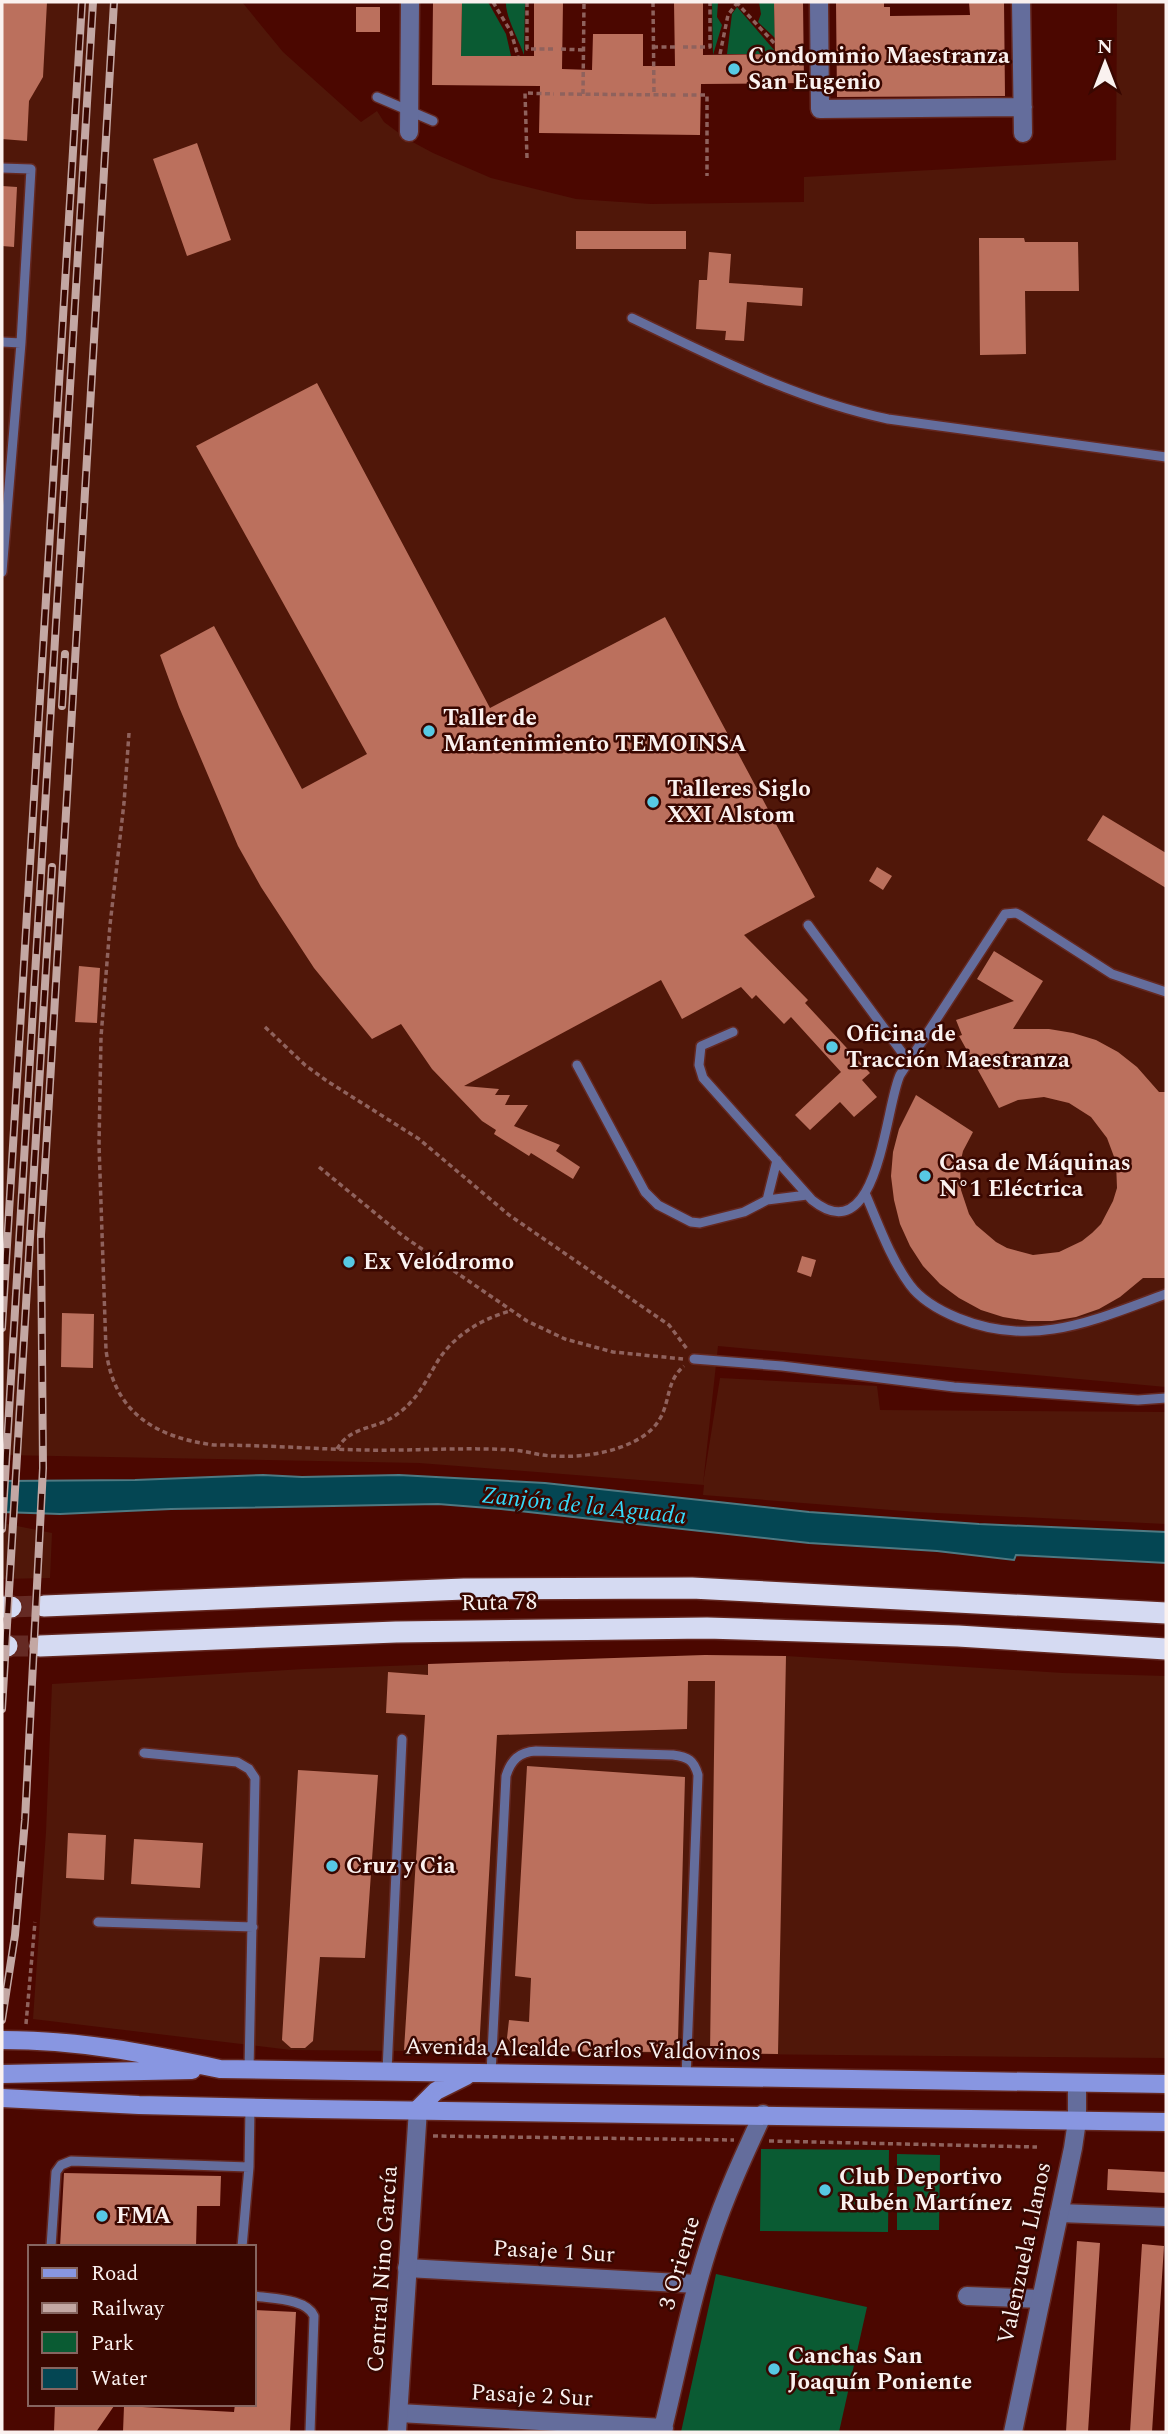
<svg xmlns="http://www.w3.org/2000/svg" width="1168" height="2434" font-family="Spectral,serif">
<style>
.built{fill:#501709}
.green{fill:#0a5b33}
.water{fill:#044653;stroke:#4e7982;stroke-width:2}
.building{fill:#bb705d}
.lines{fill:none;stroke-linecap:round;stroke-linejoin:round}
.motorway-tunnel{stroke:#652a24;stroke-width:21;stroke-dasharray:21 10;stroke-linecap:butt}
.service-casing{stroke:#642821;stroke-width:12}
.minor-casing{stroke:#642821;stroke-width:21}
.tertiary-casing{stroke:#642821;stroke-width:21}
.secondary-casing{stroke:#642821;stroke-width:21}
.motorway-casing{stroke:#642821;stroke-width:24}
.path{stroke:#8f625d;stroke-width:3.5;stroke-dasharray:5 3.5;stroke-linecap:butt}
.service{stroke:#646d9c;stroke-width:9}
.minor{stroke:#646d9c;stroke-width:18}
.tertiary{stroke:#646d9c;stroke-width:18}
.secondary{stroke:#8896e1;stroke-width:18}
.motorway{stroke:#d5daf2;stroke-width:21}
.rail-casing{stroke:#c3a7a3;stroke-width:8}
.rail{stroke:#390700;stroke-width:5;stroke-dasharray:16;stroke-linecap:butt}
.poi-dot{fill:#57c9e3;stroke:#390700;stroke-width:2.5}
.labels{text-anchor:middle;dominant-baseline:central;stroke-width:5;stroke-linejoin:round;paint-order:stroke}
.poi-label{font-size:23px;font-weight:bold;fill:#faf1ef;stroke:#390700;text-anchor:start}
.street-label{font-size:23px;fill:#faf1ef;stroke:#390700}
.water-label{font-size:24px;font-style:italic;fill:#35d9f9;stroke:#390700}
</style>
<rect width="100%" height="100%" fill="#4b0700"/>
<path class="built" d="M2,2H242L283,52L361,122L377,111L384,122L407,139L433,153L491,178L576,199L651,204L804,202V177L1116,160L1117,2H1166V1387L718,1346L703,1484L720,1378L877,1386L880,1410L1166,1412V1524L916,1512L703,1495L704,1485L419,1463L2,1455Z
M2,1523L52,1533L50,1578L2,1579Z
M705,1655L786,1656L1063,1673L1166,1676V2058L291,2050L33,2019L46,1832L52,1684L304,1669Z"/>
<path class="green" d="M462,2H488L506,34L511,56H461Z
M506,2H525L524,55C519,40 505,16 506,2Z
M712,2H718L717,17L722,25L713,55Z
M759,2H774L775,38L758,22L761,14Z
M737,7L775,51V54H727L732,14Z
M761,2149L889,2150L888,2232L760,2231Z
M897,2154L940,2155L939,2230H897Z
M716,2274L867,2307L839,2432H681Z"/>
<path class="water" d="M263,1475L302,1477L399,1475L545,1483L809,1512L979,1524L1166,1532V1563L1016,1555L1014,1560L937,1551L809,1543L501,1509L438,1504L171,1509L60,1514L2,1512V1481L135,1480Z"/>
<path class="building" d="M2,2H47L43,77L29,101L27,141L2,139Z
M433,2H462L461,56H534V2H563L562,69L592,70L593,34H643V66H675L674,2H703V55L775,54L774,2H803L804,83L701,84L700,135L539,133L540,86L432,85Z
M836,2H884V7H890V16L970,15L969,2H1004L1005,96L837,97Z
M356,7H380V32H356Z
M197,143L231,240L187,256L153,159Z
M2,186L17,187L14,247L2,246Z
M576,231H686V249H576Z
M979,238H1024L1025,242H1078L1079,291H1025L1026,354L980,355Z
M709,252L731,254L729,283L803,288L802,306L747,302L744,341L725,340L726,331L696,329L699,280H707Z
M317,383L490,708L665,617L815,897L744,935L808,1000L805,1003L870,1073L862,1080L877,1097L854,1117L840,1102L810,1130L795,1115L841,1072L791,1017L784,1024L756,995L752,999L741,987L682,1019L661,980L464,1086L499,1089L495,1095H510L505,1105H528L514,1126L560,1145L556,1151L580,1167L573,1179L531,1153L529,1156L494,1134L496,1130L482,1121L432,1069L401,1024L372,1039L314,968L261,887L238,846L179,707L160,655L214,626L302,789L367,754L196,446Z
M1103,815L1166,853V888L1087,840Z
M877,867L892,876L883,890L869,881Z
M994,951L1043,981L1013,1029H1049L1073,1033L1096,1040L1118,1052L1137,1067L1159,1092H1166V1278H1143L1120,1297L1099,1309L1076,1317L1052,1321H1028L1003,1317L981,1310L959,1298L940,1284L923,1266L910,1246L900,1224L894,1200L891,1176L893,1152L899,1129L916,1095L973,1132L963,1151L960,1164L961,1190L969,1214L976,1225L996,1242L1007,1248L1033,1255L1059,1252L1082,1241L1092,1233L1101,1224L1113,1201L1117,1188L1116,1162L1107,1138L1091,1117L1069,1103L1044,1097L1018,1100L999,1108L959,1036L962,1035L956,1020L1014,1001L977,979Z
M79,966L100,968L97,1023L75,1022Z
M802,1256L816,1260L811,1277L797,1272Z
M62,1313L94,1314L93,1368L61,1367Z
M705,1655L786,1656L778,2054L710,2053L715,1681H688L687,1729L497,1735L479,2051L404,2050L425,1715L386,1713L388,1672L428,1675V1664Z
M527,1766L685,1777L678,2041L665,2052L517,2051L507,2038L509,2020L529,2022L531,1978L515,1976Z
M298,1770L378,1775L365,1958L320,1957L313,2041L305,2048H291L282,2040Z
M68,1833L106,1835L104,1880L66,1878Z
M134,1839L203,1843L200,1888L131,1884Z
M1108,2169L1166,2172V2193L1107,2190Z
M64,2173L221,2176L220,2206H197L196,2247H60Z
M1077,2241L1100,2243L1088,2432H1066Z
M1142,2244L1164,2246L1152,2432H1130Z
M254,2310L296,2312L290,2432H123L124,2406L234,2412L235,2404H254Z
M55,2404H100L114,2406L96,2432H54Z"/>
<g class="lines">
<path class="motorway-tunnel" d="M11,1607L44,1606
M7,1646H40"/>
<defs>
<path id="service" d="M377,97L433,121
M2,168L31,169L21,343L2,572
M632,318C716,358 797,400 888,419L1166,457
M2,342L21,343
M808,925L909,1062
M733,1032L701,1046L699,1065L703,1078L812,1200C879,1254 885,1106 900,1075L1005,914L1016,913L1020,915L1112,974L1166,992
M577,1065L645,1192L658,1205L691,1222L700,1223L744,1212L767,1200L807,1195
M865,1193C878,1223 890,1258 910,1285C921,1300 941,1311 958,1318C1034,1349 1094,1320 1166,1294
M767,1200L777,1160
M694,1359L782,1366L954,1387L1138,1400L1166,1398
M144,1753L237,1762L249,1769L255,1778L249,2069
M98,1922L253,1927
M387,2071L402,1739
M491,2073L506,1776C511,1760 519,1752 536,1751L673,1755C688,1757 694,1760 698,1775L686,2077
M51,2247L56,2172L61,2165L71,2161L249,2167
M242,2247L249,2167L250,2108
M254,2296C271,2299 306,2298 314,2316L310,2432"/>
<path id="minor" d="M819,2L820,109L1023,107
M1021,2L1023,133
M409,132L410,2
M1059,2213L1166,2217
M407,2268L697,2284
M967,2296L1041,2299
M399,2413L664,2428
M662,2432C678,2368 690,2302 711,2239C725,2196 744,2155 763,2114"/>
<path id="tertiary" d="M397,2432L418,2109
M1013,2432L1073,2148L1077,2121V2083"/>
<path id="secondary" d="M2,2040C79,2040 145,2053 220,2069L1166,2084
M2,2074L192,2070
M2,2098L139,2105L312,2109L1166,2122
M418,2109L436,2091L466,2076"/>
<path id="motorway" d="M44,1606L464,1589L692,1588L1166,1613
M2,1607H11
M2,1646H7
M40,1646L396,1632L707,1628L958,1636L1166,1649"/>
</defs>
<use href="#service" class="service-casing"/>
<use href="#minor" class="minor-casing"/>
<use href="#tertiary" class="tertiary-casing"/>
<use href="#secondary" class="secondary-casing"/>
<use href="#motorway" class="motorway-casing"/>
<path class="path" d="M493,2L511,32L518,56
M527,2V49H554
M653,2L654,95
M736,2L775,44
M653,47H676
M683,47H710V2
M561,49L583,50
M720,54L728,15L737,3
M560,94L677,95
M583,94L584,2
M683,95H707V176
M527,158L525,93L554,94
M129,733L124,803L110,925L101,1037L99,1145L106,1350C114,1413 155,1437 214,1445C264,1445 314,1449 363,1450C413,1451 463,1447 513,1450C527,1451 540,1456 555,1456C583,1458 618,1452 642,1437C676,1415 660,1386 684,1366
M265,1027L305,1065L327,1081L419,1139L509,1215L669,1325L687,1349
M319,1167L403,1236L527,1321L565,1339L613,1352L683,1359
M337,1449C351,1425 376,1430 396,1415C418,1400 426,1380 439,1359C456,1334 482,1319 510,1311
M26,2024L35,1922
M433,2136L734,2140
M769,2141L1037,2147"/>
<use href="#service" class="service"/>
<use href="#minor" class="minor"/>
<use href="#tertiary" class="tertiary"/>
<use href="#secondary" class="secondary"/>
<use href="#motorway" class="motorway"/>
<defs>
<path id="rail" d="M62,706L65,654
M2,1328L82,2
M2,1529L93,2
M2,1709L52,867
M2,2020L15,1935L25,1820L43,1468L41,1235L114,2"/>
</defs>
<use href="#rail" class="rail-casing"/>
<use href="#rail" class="rail"/>
</g>
<g class="poi-dot">
<circle cx="734" cy="69" r="7"/>
<circle cx="429" cy="731" r="7"/>
<circle cx="653" cy="802" r="7"/>
<circle cx="832" cy="1047" r="7"/>
<circle cx="925" cy="1176" r="7"/>
<circle cx="349" cy="1262" r="7"/>
<circle cx="332" cy="1866" r="7"/>
<circle cx="825" cy="2190" r="7"/>
<circle cx="102" cy="2216" r="7"/>
<circle cx="774" cy="2369" r="7"/>
</g>
<g class="labels">
<g class="poi-label">
<text x="748" y="56">Condominio Maestranza<tspan x="748" dy="26">San Eugenio</tspan></text>
<text x="443" y="718">Taller de<tspan x="443" dy="26">Mantenimiento TEMOINSA</tspan></text>
<text x="667" y="789">Talleres Siglo<tspan x="667" dy="26">XXI Alstom</tspan></text>
<text x="846" y="1034">Oficina de<tspan x="846" dy="26">Tracción Maestranza</tspan></text>
<text x="939" y="1163">Casa de Máquinas<tspan x="939" dy="26">N°1 Eléctrica</tspan></text>
<text x="363" y="1262">Ex Velódromo</text>
<text x="346" y="1866">Cruz y Cia</text>
<text x="839" y="2177">Club Deportivo<tspan x="839" dy="26">Rubén Martínez</tspan></text>
<text x="116" y="2216">FMA</text>
<text x="788" y="2356">Canchas San<tspan x="788" dy="26">Joaquín Poniente</tspan></text>
</g>
<g class="street-label">
<text transform="translate(499 1603) rotate(-1)">Ruta 78</text>
<text transform="translate(583 2050) rotate(1)">Avenida Alcalde Carlos Valdovinos</text>
<text transform="translate(554 2252) rotate(3)">Pasaje 1 Sur</text>
<text transform="translate(1025 2253) rotate(-78)">Valenzuela Llanos</text>
<text transform="translate(680 2263) rotate(-74)">3 Oriente</text>
<text transform="translate(383 2269) rotate(-86)">Central Nino García</text>
<text transform="translate(532 2396) rotate(3)">Pasaje 2 Sur</text>
</g>
<g class="water-label">
<text transform="translate(584 1506) rotate(6)">Zanjón de la Aguada</text>
</g>
</g>
<rect width="1168" height="2434" fill="none" stroke="#faf1ef" stroke-width="7"/>
<rect x="28" y="2245" width="228" height="161" fill="#390700" stroke="#866560" stroke-width="2"/>
<rect x="42" y="2268" width="35" height="10" fill="#8896e1" stroke="#866560" stroke-width="2"/>
<text x="91" y="2280" font-size="21" fill="#faf1ef">Road</text>
<rect x="42" y="2303" width="35" height="10" fill="#c3a7a3" stroke="#866560" stroke-width="2"/>
<text x="91" y="2315" font-size="21" fill="#faf1ef">Railway</text>
<rect x="42" y="2332" width="35" height="21" fill="#0a5b33" stroke="#866560" stroke-width="2"/>
<text x="91" y="2350" font-size="21" fill="#faf1ef">Park</text>
<rect x="42" y="2368" width="35" height="21" fill="#044653" stroke="#866560" stroke-width="2"/>
<text x="91" y="2385" font-size="21" fill="#faf1ef">Water</text>
<g transform="translate(1105 63)" stroke="#390700" stroke-width="5" paint-order="stroke">
<path d="M0-5L12 26L0 18L-12 26Z" fill="#faf1ef"/>
<text y="-10" font-size="19" font-weight="bold" text-anchor="middle" fill="#faf1ef">N</text>
</g>
</svg>
